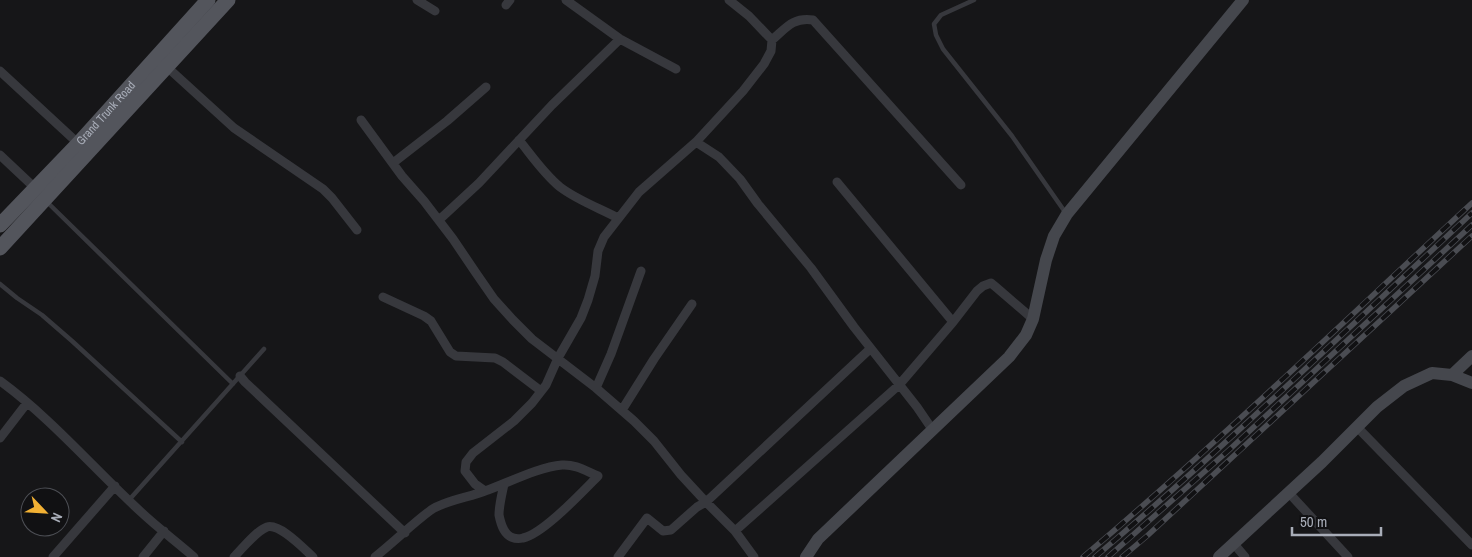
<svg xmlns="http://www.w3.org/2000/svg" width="1472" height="557" font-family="'Archivo Narrow',sans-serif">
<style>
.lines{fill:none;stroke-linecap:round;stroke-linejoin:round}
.lane{stroke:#37383d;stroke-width:4.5}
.street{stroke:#37383d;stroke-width:9}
.secondary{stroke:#45474d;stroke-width:12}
.primary{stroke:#53555c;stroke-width:15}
.rail-casing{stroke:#4a4c52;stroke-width:5.5}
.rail{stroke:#111113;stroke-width:4;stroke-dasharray:11;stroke-linecap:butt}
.labels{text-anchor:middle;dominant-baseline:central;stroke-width:4.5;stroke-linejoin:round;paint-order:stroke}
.street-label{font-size:12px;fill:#a8adb8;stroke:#111113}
</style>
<rect width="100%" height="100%" fill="#161618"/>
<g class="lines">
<path class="lane" d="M974,0L941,15L934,24L936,35L943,49L1012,136L1065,212
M46,201L233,384
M0,284L17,298L42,315L72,341L182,442
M129,500L264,349"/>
<path class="street" d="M417,0L435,11
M566,0L620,39L676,69
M506,5L510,0
M772,40C786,28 793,17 813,20L961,185
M167,67L234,128L323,189L332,198L357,230
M0,71L81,146
M361,120L402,176L424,201L453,239L476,273L494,299L513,320L532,339L596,388L634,421L654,441L681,475L706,502L870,349
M519,140C532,156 544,174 560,187C577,200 599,208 618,218
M696,142L719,157L740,179L758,204L811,268L854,327L917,407L932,429
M0,155L35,188
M393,163L447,121L486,87
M837,182L953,322
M439,220L479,183L552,105L620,39
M383,297L424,316L431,321L450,352L456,356L495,358L503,362L541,391
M240,376L245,382L405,533
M0,381C52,419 94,469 141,512C158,528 177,542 194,557
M596,388L611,354L641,271
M622,410L654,359L692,304
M1357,427L1472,545
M0,438L27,403
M485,491L475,484L465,471L466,462L473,453L514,421L532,403L546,385L558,358L581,318L588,300L595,276L598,251L604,237L639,192L696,142L743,91L764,64L771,51L772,40L749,16L729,0
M1289,493L1348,557
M735,531L899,385L953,322L977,291L983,286L991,283L997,288L1033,319
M1234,544L1245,557
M53,557L115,486
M143,557L164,531
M234,557C242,549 256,531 267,527C280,523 304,549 313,557
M375,557C394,542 412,524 431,510C444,501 470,497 485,491C508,483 538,467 562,465C575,464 586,471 598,476C582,492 543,534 523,538C515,540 508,537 504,530C501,525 500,520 499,515C499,505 502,494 504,484
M618,557L647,518L663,531L671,530L697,507L706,502L735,531L754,557"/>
<path class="secondary" d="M1452,375L1472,356
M806,557L818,539L1009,357L1026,335L1033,319L1046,260L1054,236L1067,214L1243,0
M1219,557L1322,462L1377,407L1404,386L1432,373L1452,375L1472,383"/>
<g class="primary">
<path id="s1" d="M0,225L78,144L208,0"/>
<path d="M0,248L228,0"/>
</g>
<defs>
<path id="rail" d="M1083,557C1217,444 1343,322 1472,203
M1095,557C1225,447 1347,329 1472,213
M1108,557L1229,450L1472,225
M1122,557L1147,536L1472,236"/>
</defs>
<use href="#rail" class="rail-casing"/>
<use href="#rail" class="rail"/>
</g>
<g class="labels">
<g class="street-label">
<text stroke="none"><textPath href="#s1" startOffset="154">Grand Trunk Road</textPath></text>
</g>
</g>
<g transform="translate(45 512) rotate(115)"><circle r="24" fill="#111113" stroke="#4d4f55"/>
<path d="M0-4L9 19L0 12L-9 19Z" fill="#f2b134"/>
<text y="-8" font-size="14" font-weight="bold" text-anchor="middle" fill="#a8adb8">N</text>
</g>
<path d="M1292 527v8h89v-8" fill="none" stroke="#a8adb8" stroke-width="2.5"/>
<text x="1300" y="527" font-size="15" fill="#a8adb8" stroke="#111113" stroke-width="4" paint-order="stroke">50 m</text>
</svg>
